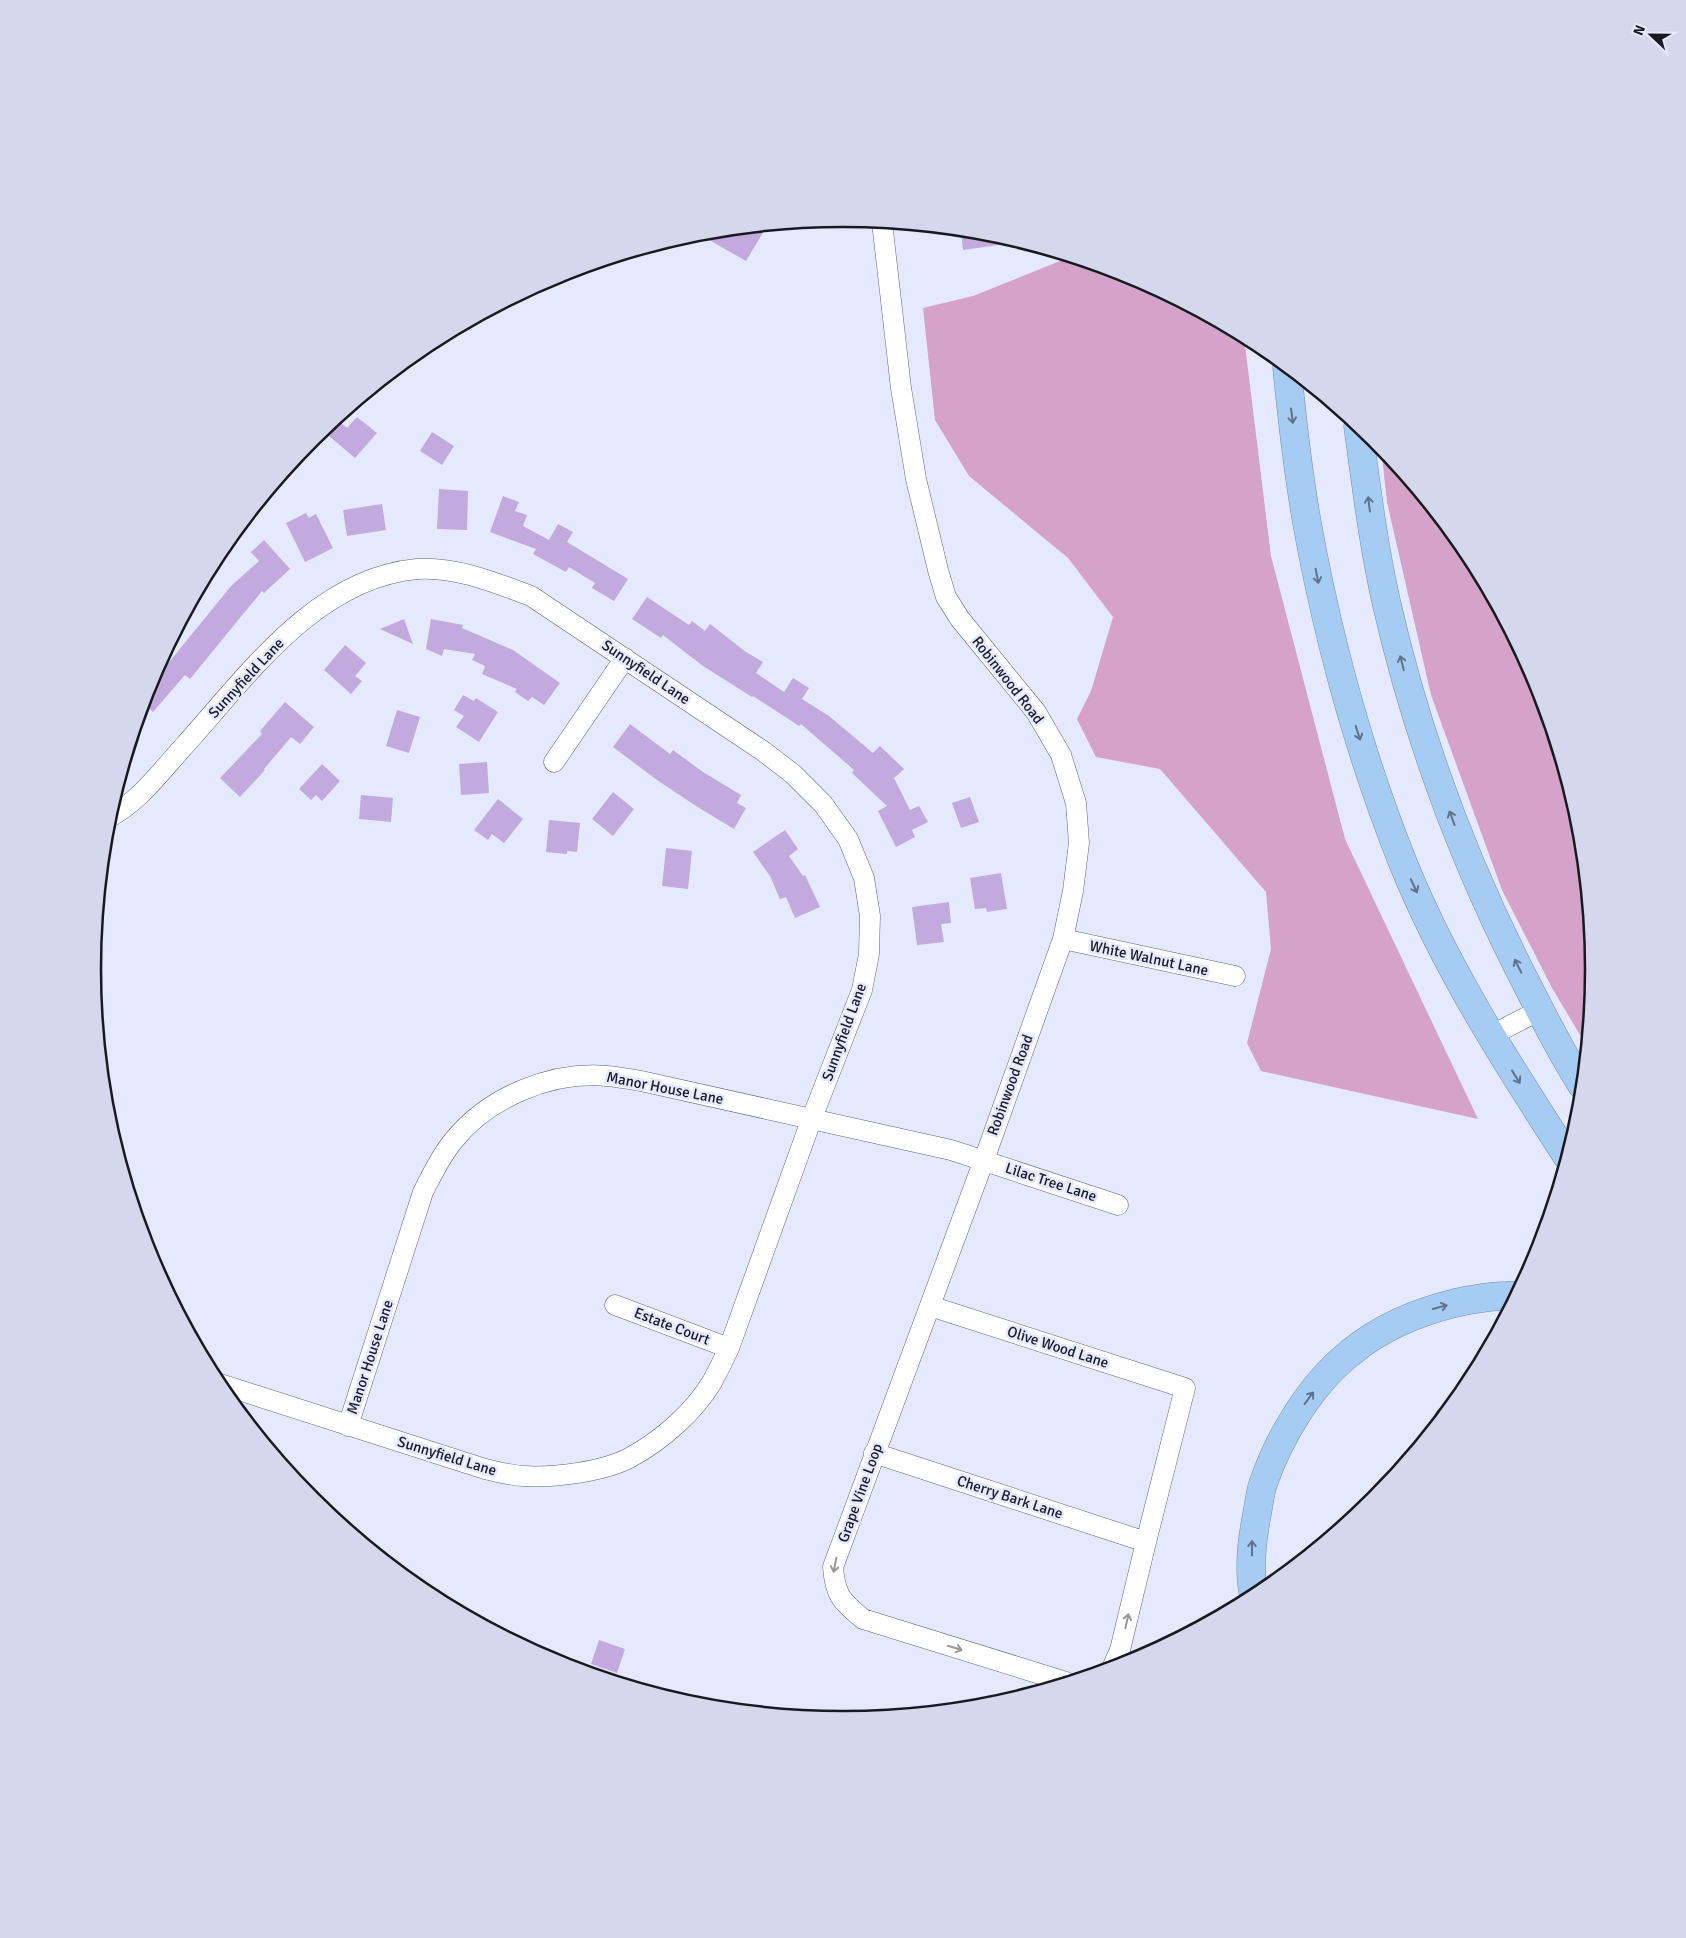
<svg xmlns="http://www.w3.org/2000/svg" width="1686" height="1938" font-family="Signika,sans-serif">
<style>
.forest{fill:#d5a2c9}
.water{fill:#63aac1;stroke:#4d7f91}
.building{fill:#c2a9de}
.lines{fill:none;stroke-linecap:round;stroke-linejoin:round}
.minor-casing{stroke:#626577;stroke-width:21}
.highway-casing{stroke:#758eaa;stroke-width:29}
.minor{stroke:#fff;stroke-width:20}
.highway{stroke:#a6ccf4;stroke-width:28}
.oneway{stroke:#60738a}
.oneway2{stroke:#98989b}
.labels{text-anchor:middle;dominant-baseline:central;stroke-width:5;stroke-linejoin:round;paint-order:stroke}
.street-label{font-size:15px;fill:#191a21;stroke:#e5e9fe}
.rim{fill:none;stroke:#191a21;stroke-width:2.5}
</style>
<rect width="100%" height="100%" fill="#e5e9fe"/>
<path class="forest" d="M1070,257L1130,276L1244,337L1271,556L1345,839L1478,1119L1261,1071L1247,1043L1271,949L1266,892L1160,769L1096,757L1077,719L1091,691L1113,617L1068,558L969,476L935,420L923,308L973,296Z
M1381,447L1467,552L1536,682L1579,823L1593,969L1586,1045L1552,988L1502,890L1431,695L1387,502Z"/>
<path class="water" d="M1447,1406L1450,1407L1409,1457L1438,1410Z"/>
<path class="building" d="M767,226L746,261L697,233Z
M961,230L990,233L1019,242L963,250Z
M357,417L377,433L355,458L329,436L340,422L347,428Z
M432,432L454,446L442,465L420,451Z
M439,489L468,491L467,530L437,529Z
M503,496L519,502L515,511L527,515L523,526L549,540L558,524L573,532L567,542L628,579L614,601L592,588L595,583L569,567L566,572L533,554L536,549L490,532Z
M382,504L386,530L347,536L343,510Z
M306,513L309,518L316,514L333,548L305,562L286,523Z
M264,540L290,569L264,593L262,591L190,679L185,675L153,712L143,703L154,674L157,677L231,586L259,561L251,552Z
M647,597L689,625L692,621L705,631L710,624L746,652L763,662L756,673L784,692L793,678L809,688L802,699L829,716L873,753L880,746L904,769L894,778L910,810L919,806L928,822L912,830L915,837L896,847L878,811L887,806L852,773L854,770L801,724L799,726L753,696L752,697L703,666L663,635L661,638L632,619Z
M404,619L413,644L380,629Z
M431,619L463,625L462,628L513,650L560,683L544,705L532,697L528,701L515,692L517,689L482,674L485,666L472,660L475,654L444,649L442,656L426,649Z
M345,645L366,663L355,676L362,681L351,694L324,670Z
M463,695L474,701L476,698L498,712L479,742L456,727L464,716L454,710Z
M285,702L314,727L300,744L291,737L264,769L265,770L240,797L220,778L262,734L260,731Z
M397,710L420,717L409,753L386,746Z
M630,724L670,754L673,750L703,772L741,795L737,803L746,808L734,829L696,806L657,780L613,747Z
M487,762L489,793L461,795L459,764Z
M322,764L340,781L322,801L316,795L311,800L299,789Z
M613,792L634,809L613,836L592,819Z
M361,795L393,798L391,822L359,819Z
M970,797L979,822L961,828L952,803Z
M498,799L523,819L504,843L492,834L488,840L474,830Z
M549,820L580,823L577,852L567,851V854L546,852Z
M785,830L798,849L789,856L803,876L805,875L820,907L795,918L786,897L780,899L770,876L753,852Z
M666,848L692,851L688,889L662,886Z
M1001,873L1007,909L987,912L986,908L975,909L970,878Z
M949,902L951,923L941,924L944,942L917,945L912,907Z
M599,1640L625,1649L617,1673L591,1664Z"/>
<g class="lines">
<defs>
<path id="minor" d="M882,222L901,388L916,479L938,570L946,597L960,619L1036,712L1061,755L1076,803L1079,843L1073,891L1063,939L984,1160L833,1567C835,1595 842,1602 863,1619L1066,1682
M554,762L625,658
M108,818C139,802 162,770 185,745C248,675 316,578 417,569C455,566 496,583 531,596L763,751L793,774L823,804L848,839L864,878L870,916L869,954L862,990L812,1118L729,1348C724,1359 718,1371 712,1382C694,1412 662,1440 631,1457C604,1472 553,1478 523,1476C510,1475 497,1472 485,1469L217,1383
M1063,939L1235,976
M1490,1036L1540,1010
M615,1305L729,1348
M930,1306L1185,1388L1146,1542L1120,1650L1112,1668
M348,1426L423,1192C432,1175 441,1155 454,1140C489,1097 551,1071 607,1076C618,1077 629,1079 641,1081L951,1150L1118,1205
M874,1453L1146,1542"/>
<path id="highway" d="M1287,367C1292,419 1298,472 1307,523C1328,639 1359,753 1403,863C1445,967 1506,1062 1567,1156
M1358,426C1366,484 1373,543 1386,601C1415,729 1460,852 1519,969C1539,1008 1558,1048 1582,1085
M1254,1596C1248,1569 1252,1540 1257,1514C1259,1504 1260,1493 1263,1484C1279,1437 1311,1384 1350,1353C1380,1328 1418,1312 1455,1303C1474,1299 1495,1295 1515,1296"/>
</defs>
<use href="#minor" class="minor-casing"/>
<use href="#highway" class="highway-casing"/>
<use href="#minor" class="minor"/>
<use href="#highway" class="highway"/>
</g>
<defs><path id="oneway-shaft" d="M-6 0H5M1.5-3L5.5 0L1.5 3" fill="none" stroke-width="1.6" stroke-linecap="round" stroke-linejoin="round" transform="scale(1.25)"/></defs>
<g class="oneway">
<use href="#oneway-shaft" transform="translate(1292 416) rotate(83)"/>
<use href="#oneway-shaft" transform="translate(1369 504) rotate(-97)"/>
<use href="#oneway-shaft" transform="translate(1317 576) rotate(79)"/>
<use href="#oneway-shaft" transform="translate(1402 663) rotate(-104)"/>
<use href="#oneway-shaft" transform="translate(1358 733) rotate(72)"/>
<use href="#oneway-shaft" transform="translate(1452 818) rotate(-110)"/>
<use href="#oneway-shaft" transform="translate(1414 886) rotate(65)"/>
<use href="#oneway-shaft" transform="translate(1518 966) rotate(-117)"/>
<use href="#oneway-shaft" transform="translate(1516 1077) rotate(58)"/>
<use href="#oneway-shaft" transform="translate(1440 1307) rotate(-15)"/>
<use href="#oneway-shaft" transform="translate(1309 1398) rotate(-54)"/>
<use href="#oneway-shaft" transform="translate(1252 1548) rotate(-90)"/>
</g>
<g class="oneway2">
<use href="#oneway-shaft" transform="translate(835 1565) rotate(101)"/>
<use href="#oneway-shaft" transform="translate(1127 1621) rotate(-77)"/>
<use href="#oneway-shaft" transform="translate(955 1648) rotate(17)"/>
</g>
<g class="labels">
<g class="street-label">
<text transform="translate(646 672) rotate(34)">Sunnyfield Lane</text>
<text transform="translate(246 678) rotate(-47)">Sunnyfield Lane</text>
<text transform="translate(1008 680) rotate(52)">Robinwood Road</text>
<text transform="translate(1149 958) rotate(12)">White Walnut Lane</text>
<text transform="translate(844 1032) rotate(-70)">Sunnyfield Lane</text>
<text transform="translate(1010 1085) rotate(-70)">Robinwood Road</text>
<text transform="translate(665 1088) rotate(11)">Manor House Lane</text>
<text transform="translate(1051 1182) rotate(18)">Lilac Tree Lane</text>
<text transform="translate(672 1326) rotate(21)">Estate Court</text>
<text transform="translate(1058 1347) rotate(18)">Olive Wood Lane</text>
<text transform="translate(370 1357) rotate(-72)">Manor House Lane</text>
<text transform="translate(447 1456) rotate(17)">Sunnyfield Lane</text>
<text transform="translate(860 1493) rotate(-70)">Grape Vine Loop</text>
<text transform="translate(1010 1497) rotate(18)">Cherry Bark Lane</text>
</g>
</g>
<path d="M0 0H1686V1938H0ZM101 969a742 742 0 1 1 1484 0a742 742 0 1 1-1484 0Z" fill="#d5d8ec" fill-rule="evenodd"/>
<path class="rim" d="M101 969a742 742 0 1 1 1484 0a742 742 0 1 1-1484 0Z"/>
<g transform="translate(1651 35) rotate(292)" stroke="#e5e9fe" stroke-width="4" paint-order="stroke">
<path d="M0-4L9 19L0 12L-9 19Z" fill="#191a21"/>
<text y="-8" font-size="14" font-weight="bold" text-anchor="middle" fill="#191a21">N</text>
</g>
</svg>
